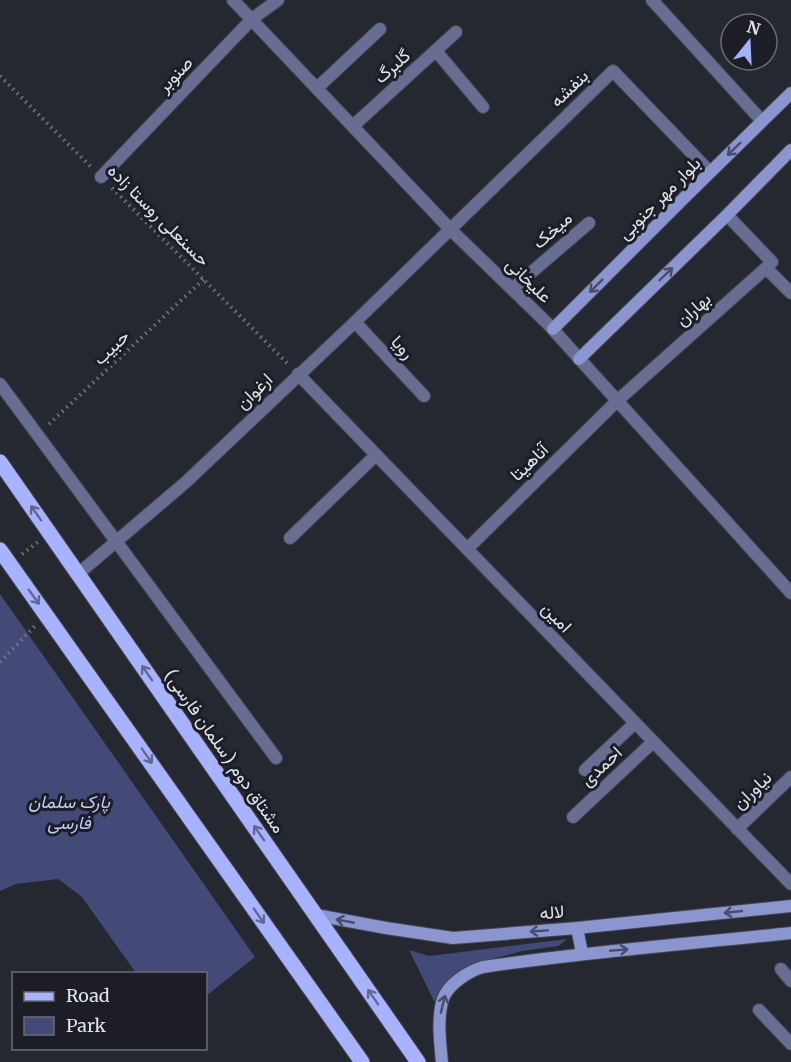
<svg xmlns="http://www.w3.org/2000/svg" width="791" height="1062" font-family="Merriweather,Vazirmatn,serif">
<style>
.green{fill:#434a78}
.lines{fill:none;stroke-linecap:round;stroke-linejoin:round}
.street-casing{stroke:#43454f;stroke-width:14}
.secondary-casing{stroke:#43454f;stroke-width:14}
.primary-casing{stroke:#43454f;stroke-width:17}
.path{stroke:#767880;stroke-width:4;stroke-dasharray:1.5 4.5;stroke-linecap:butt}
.street{stroke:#676e92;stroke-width:12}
.secondary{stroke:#8b95cf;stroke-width:12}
.primary{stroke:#a7b3fe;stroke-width:15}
.oneway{stroke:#484d6a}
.oneway2{stroke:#626892}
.labels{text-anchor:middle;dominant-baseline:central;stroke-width:6;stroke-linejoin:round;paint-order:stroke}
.street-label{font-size:18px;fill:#e1e3ea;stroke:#1c1d27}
.park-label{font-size:18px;font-style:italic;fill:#c2cbf7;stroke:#1c1d27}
</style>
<rect width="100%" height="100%" fill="#252731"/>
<path class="green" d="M0,594L255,957L206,996V974L136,973L82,897L58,879L16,884L0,891Z
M567,939L558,946L522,951L468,966L448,987L435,1003L409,950L429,956Z"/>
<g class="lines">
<defs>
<path id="street" d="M233,0L450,229L548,324L791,593
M652,0L762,121
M436,51L483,107
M317,88L380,29
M353,126L456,32
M101,177L252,19L278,0
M727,215L772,262L766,268
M512,289L589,223
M355,322L424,396
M298,374L791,884
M0,384L276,758
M290,538L376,455
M467,549L617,401L766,268L791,293
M78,574L186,482L355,322L613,71L710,172
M585,770L635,723
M573,817L653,742
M737,829L791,777
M781,969L791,981
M759,1010L791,1044"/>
<path id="secondary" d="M553,329L686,196L791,93
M579,359L727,215L791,150
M316,915L386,928L453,938L577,928L791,906
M577,928L582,953
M442,1062C440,1043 437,1017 443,999C448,984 469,971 483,967C585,952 688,944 791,933"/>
<path id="primary" d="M0,462L418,1062
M0,550L362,1062"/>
</defs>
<use href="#street" class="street-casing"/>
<use href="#secondary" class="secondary-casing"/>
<use href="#primary" class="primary-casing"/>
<path class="path" d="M0,76L92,168
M112,188L289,365
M49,424L204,279
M22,554L38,542
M0,662L35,626"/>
<use href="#street" class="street"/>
<use href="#secondary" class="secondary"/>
<use href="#primary" class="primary"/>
</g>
<defs><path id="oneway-shaft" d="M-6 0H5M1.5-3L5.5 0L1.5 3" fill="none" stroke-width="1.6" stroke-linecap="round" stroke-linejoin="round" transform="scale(1.5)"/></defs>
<g class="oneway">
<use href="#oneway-shaft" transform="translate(734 149) rotate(136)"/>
<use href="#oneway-shaft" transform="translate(666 274) rotate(-44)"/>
<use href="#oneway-shaft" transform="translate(596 286) rotate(135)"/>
<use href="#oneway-shaft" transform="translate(733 912) rotate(174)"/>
<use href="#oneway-shaft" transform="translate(345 921) rotate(-169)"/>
<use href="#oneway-shaft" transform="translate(539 931) rotate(176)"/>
<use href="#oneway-shaft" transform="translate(619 950) rotate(-5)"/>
<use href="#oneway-shaft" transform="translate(443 1004) rotate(-76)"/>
</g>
<g class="oneway2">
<use href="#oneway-shaft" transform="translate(36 513) rotate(-125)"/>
<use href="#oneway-shaft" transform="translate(34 597) rotate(54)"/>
<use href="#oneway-shaft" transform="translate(147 673) rotate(-125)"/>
<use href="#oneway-shaft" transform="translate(147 756) rotate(55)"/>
<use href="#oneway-shaft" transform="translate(259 833) rotate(-125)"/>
<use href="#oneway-shaft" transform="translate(259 916) rotate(55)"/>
<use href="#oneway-shaft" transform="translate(373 997) rotate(-125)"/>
</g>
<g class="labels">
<g class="street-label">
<text transform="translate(392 66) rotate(-42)">گلبرگ</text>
<text transform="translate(175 74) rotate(-46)">صنوبر</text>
<text transform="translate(569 88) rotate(-44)">بنفشه</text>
<text transform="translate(659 198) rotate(-45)">بلوار مهر جنوبی</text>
<text transform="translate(159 215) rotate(45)">حسنعلی روستا زاده</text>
<text transform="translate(552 230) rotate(-41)">میخک</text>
<text transform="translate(529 280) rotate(44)">علیخانی</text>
<text transform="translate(693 309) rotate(-42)">بهاران</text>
<text transform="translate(111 347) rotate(-43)">حبیب</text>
<text transform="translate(403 347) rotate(47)">رویا</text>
<text transform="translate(254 391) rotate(-44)">ارغوان</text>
<text transform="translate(529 462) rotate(-44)">آناهیتا</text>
<text transform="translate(557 617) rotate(46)">امین</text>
<text transform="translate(225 751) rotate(55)">مشتاق دوم (سلمان فارسی)</text>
<text transform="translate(601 766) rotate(-43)">احمدی</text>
<text transform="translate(752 790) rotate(-44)">نیاوران</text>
<text transform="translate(552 912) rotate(-4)">لاله</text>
</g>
<g class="park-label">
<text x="69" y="801">پارک سلمان<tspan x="69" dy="21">فارسی</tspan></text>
</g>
</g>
<rect x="12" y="972" width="195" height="78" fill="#1c1d27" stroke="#6b6c75" stroke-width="1.5"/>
<rect x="24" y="992" width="30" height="9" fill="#a7b3fe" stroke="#6b6c75" stroke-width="1.5"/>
<text x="66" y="1002" font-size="18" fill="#e1e3ea">Road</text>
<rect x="24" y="1017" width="30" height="18" fill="#434a78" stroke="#6b6c75" stroke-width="1.5"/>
<text x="66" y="1032" font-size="18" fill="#e1e3ea">Park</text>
<g transform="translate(749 42) rotate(18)"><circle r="28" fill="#1c1d27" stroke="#6b6c75" stroke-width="1.5"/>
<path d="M0-4.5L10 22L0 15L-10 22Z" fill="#a5b1fc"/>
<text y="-9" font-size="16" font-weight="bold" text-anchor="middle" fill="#e1e3ea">N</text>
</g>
</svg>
